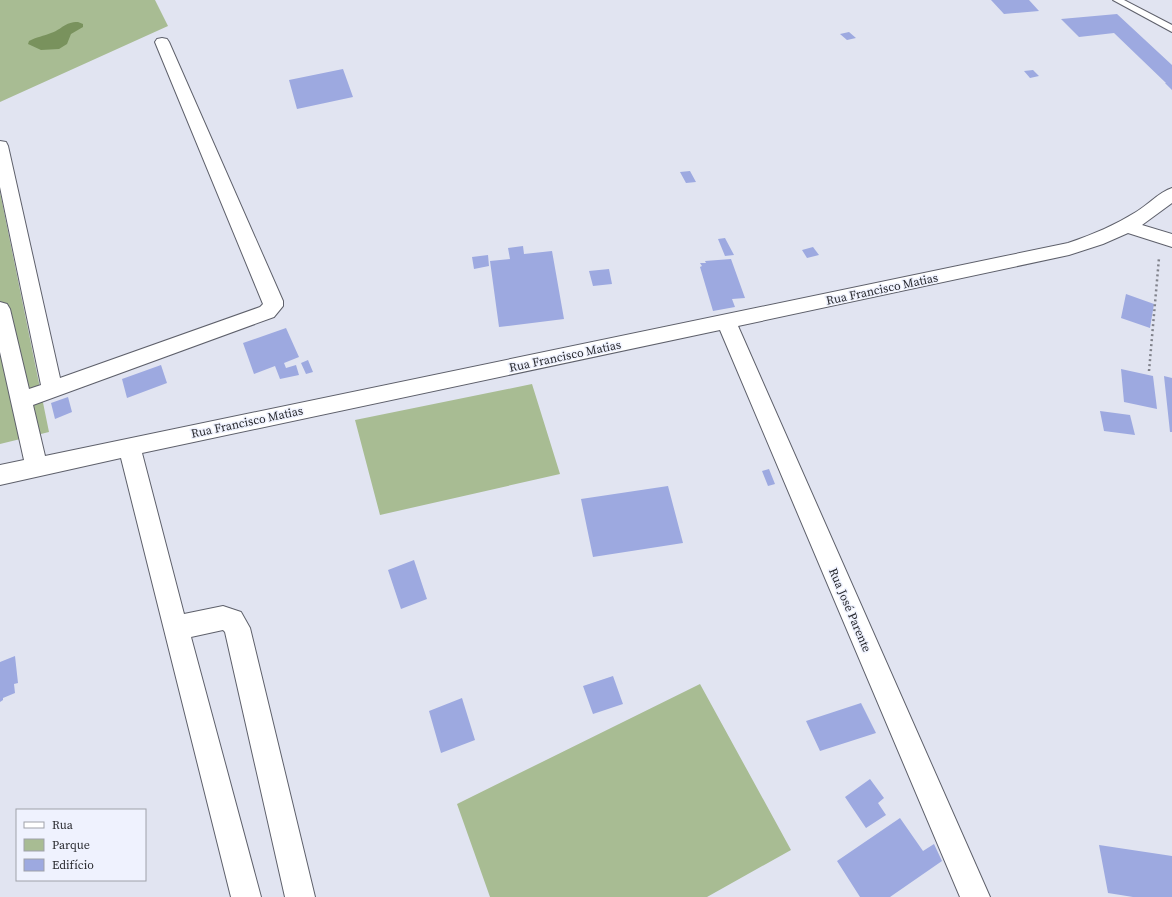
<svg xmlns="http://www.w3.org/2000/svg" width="1172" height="897" font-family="'Source Serif 4',serif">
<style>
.green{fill:#a8bc93}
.water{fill:#79925d}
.building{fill:#9da9e0}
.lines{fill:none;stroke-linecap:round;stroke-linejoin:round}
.service-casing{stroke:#5e606b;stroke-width:2}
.minor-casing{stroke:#5e606b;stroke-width:2}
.path{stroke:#80828b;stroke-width:2.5;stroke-dasharray:2 3;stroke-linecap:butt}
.service{fill:#fff;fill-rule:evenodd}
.minor{fill:#fff;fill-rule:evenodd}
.labels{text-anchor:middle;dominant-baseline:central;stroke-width:3;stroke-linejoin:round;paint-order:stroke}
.street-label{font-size:12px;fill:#27282d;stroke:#eff2fe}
</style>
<rect width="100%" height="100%" fill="#e1e4f1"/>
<path class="green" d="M0,0H155L168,26L0,102Z
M0,192L49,432L0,444Z
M532,384L560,474L380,515L355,420Z
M700,684L791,850L707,897H490L457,804Z"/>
<path class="water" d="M78,22L83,24V27L71,34L67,44L59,49L41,50L28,44L29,41C36,37 44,36 51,33C63,29 64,22 78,22Z"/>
<path class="building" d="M991,0H1029L1039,11L1004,14Z
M1117,14L1172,65V90L1165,83H1166L1114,33L1079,37L1061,19Z
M849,32L856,38L847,40L840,34Z
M343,69L353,97L297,109L289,80Z
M1033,70L1039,76L1030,78L1024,71Z
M690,171L696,182L686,183L680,172Z
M725,238L734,255L725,256L718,239Z
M523,246L524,254L552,251L564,319L499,327L490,261L510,259L508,248Z
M813,247L819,255L807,258L802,250Z
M488,255L489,266L474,269L472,257Z
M731,259L745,298L732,299L735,307L713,311L700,267L702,266L700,263H706L705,261Z
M609,269L612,284L593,286L589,271Z
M1126,294L1154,304L1150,328L1121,318Z
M286,328L299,357L284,363L286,368L296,365L299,375L280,379L275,366L254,374L243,343Z
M308,360L313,372L306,374L301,363Z
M161,365L167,383L127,398L122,379Z
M1121,369L1153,376L1157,409L1124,402Z
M1164,376L1172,378V432H1170Z
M68,397L72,412L55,419L51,403Z
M1100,411L1130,415L1135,435L1104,431Z
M769,469L775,484L768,486L762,471Z
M668,486L683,543L593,557L581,499Z
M414,560L427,599L401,609L388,570Z
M15,656L18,683L14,684L15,693L3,698V700L0,702V662Z
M613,676L623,704L593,714L583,686Z
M462,698L475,740L441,753L429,711Z
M861,703L876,733L820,751L806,721Z
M870,779L884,798L878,803L886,815L866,828L845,797Z
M900,818L923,851L934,844L942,861L890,897H860L837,861Z
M1099,845L1172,856V897H1133L1108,893Z"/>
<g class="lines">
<defs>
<path id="service" d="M1113,0H1124L1172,25V32Z"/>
<path id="minor" d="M162,38L167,39L169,42L283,301V306L274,317L33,405L45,456L1068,243C1092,235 1115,225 1136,212C1148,205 1159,192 1172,188V203L1142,225L1172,234V247L1128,233L1103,244L1069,255L738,326L990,897H960L720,330L142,453L184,614L223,606L241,612L250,628L315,897H285L225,632L223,630L191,637L261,897H231L121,458L0,485V465L24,460L0,352V302L7,304L10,309L29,389L41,385L0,187V141L6,142L8,146L60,378L260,307L263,304L155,42L157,39Z"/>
</defs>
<use href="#service" class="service-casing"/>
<use href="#minor" class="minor-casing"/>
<path class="path" d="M1149,371L1159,258"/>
<use href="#service" class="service"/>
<use href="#minor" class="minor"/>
</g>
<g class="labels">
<g class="street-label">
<text transform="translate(882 289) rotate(-12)">Rua Francisco Matias</text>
<text transform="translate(565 356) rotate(-12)">Rua Francisco Matias</text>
<text transform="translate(247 422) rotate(-12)">Rua Francisco Matias</text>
<text transform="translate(850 610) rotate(67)">Rua José Parente</text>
</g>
</g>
<rect x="16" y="809" width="130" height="72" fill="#eff2fe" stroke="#9fa1aa"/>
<rect x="24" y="822" width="20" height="6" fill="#ffffff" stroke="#9fa1aa"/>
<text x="52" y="829" font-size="12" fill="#27282d">Rua</text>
<rect x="24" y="839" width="20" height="12" fill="#a8bc93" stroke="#9fa1aa"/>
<text x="52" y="849" font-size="12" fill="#27282d">Parque</text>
<rect x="24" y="859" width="20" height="12" fill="#9da9e0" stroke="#9fa1aa"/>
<text x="52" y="869" font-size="12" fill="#27282d">Edifício</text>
</svg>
